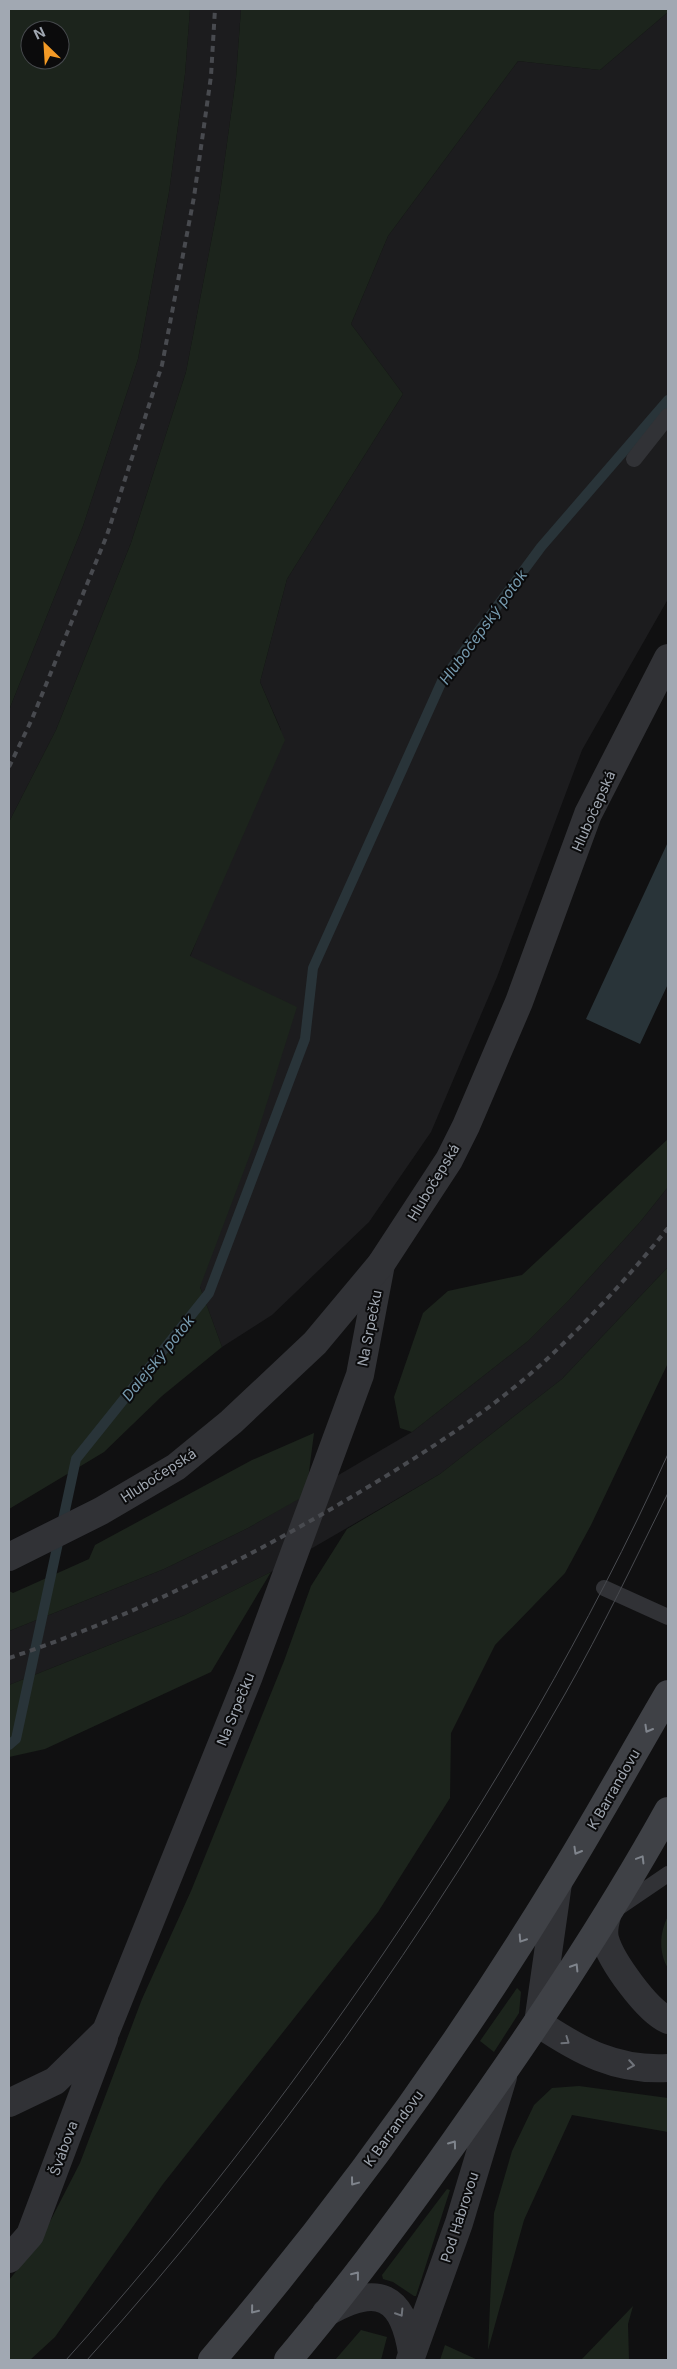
<svg xmlns="http://www.w3.org/2000/svg" width="677" height="2369" font-family="Inter,sans-serif">
<style>
.built{fill:#1c1c1e}
.green{fill:#1c241c;fill-rule:evenodd}
.water{fill:#293439}
.lines{fill:none;stroke-linecap:round;stroke-linejoin:round}
.stream{stroke:#293439;stroke-width:10}
.service{stroke:#313236;stroke-width:16}
.minor{stroke:#313236;stroke-width:28}
.tertiary{stroke:#313236;stroke-width:28}
.secondary{stroke:#3f4146;stroke-width:28}
.tram{stroke:#484a4f;stroke-width:1}
.rail{stroke:#484a4f;stroke-width:4;stroke-dasharray:6 5;stroke-linecap:butt}
.oneway{stroke:#7f848c}
.oneway2{stroke:#6f737a}
.labels{text-anchor:middle;dominant-baseline:central;stroke-width:4;stroke-linejoin:round;paint-order:stroke}
.street-label{font-size:14px;fill:#a1a8b2;stroke:#0b0b0c}
.water-label{font-size:15px;font-style:italic;fill:#769aae;stroke:#0b0b0c}
</style>
<rect width="100%" height="100%" fill="#101011"/>
<path class="built" d="M190,9H241L236,78L219,201L186,372L131,543L56,730L9,822V710L83,526L138,359L169,192L185,74Z
M668,12V599L582,750L497,977L431,1132L369,1222L272,1315L222,1347L200,1287L190,957L281,730L260,682L287,579L403,394L351,324L388,236L518,61L600,70Z
M668,1187V1267L562,1379L440,1474L271,1572L185,1615L9,1685V1631L164,1569L248,1528L412,1432L528,1341L570,1299L640,1222Z"/>
<path class="green" d="M9,9H190L185,74L169,192L138,359L83,526L9,710ZM30,30H60V60H30Z
M241,9H668V12L600,70L518,61L388,236L351,324L403,394L287,579L260,682L285,740L190,956L297,1007L254,1144L200,1287L222,1347L162,1396L104,1452L9,1509V822L56,730L131,543L186,372L219,201L236,78Z
M668,1139V1187L640,1222L570,1299L528,1341L412,1432L400,1428L394,1397L423,1313L448,1291L522,1275Z
M668,1267V1363L591,1525L565,1573L495,1645L451,1733L450,1798L378,1912L163,2184L55,2337L30,2360H9V2280L39,2243L80,2163L142,1999L191,1891L284,1661L311,1586L347,1529L440,1474L562,1379Z
M314,1433L306,1495L248,1528L164,1569L9,1631V1591L13,1593L89,1559L95,1545L252,1460Z
M271,1572L211,1672L45,1749L9,1757V1685L185,1615Z
M668,1916V1968C658,1952 660,1932 668,1916Z
M517,1988L521,1992L519,2013L494,2052L480,2041Z
M579,2086L668,2098V2132L572,2115L524,2220L488,2350L494,2213L512,2151L534,2105L552,2088Z
M447,2189L450,2190L416,2296H414L393,2282L383,2279L382,2275Z
M633,2306L628,2324L629,2360H581Z
M361,2330L387,2337L381,2360H335Z
M445,2345L478,2360H440Z"/>
<path class="water" d="M668,842V984L640,1044L586,1019Z"/>
<g class="lines">
<path class="stream" d="M9,1745L16,1739L76,1459L209,1293L305,1039L313,968L442,681L541,547L668,400"/>
<path class="service" d="M634,459L668,416
M604,1588L668,1617
M615,1910L668,1874"/>
<path class="minor" d="M558,1883L538,2023C580,2051 616,2071 668,2068
M607,1916C605,1923 603,1931 605,1939C611,1961 647,2011 668,2020
M9,2103L55,2081L106,2031L249,1676L360,1375L381,1264
M9,2259L30,2235L104,2038
M326,2313C378,2283 403,2295 412,2353
M410,2360L459,2223L503,2077"/>
<path class="tertiary" d="M9,1557L101,1511L176,1467L231,1422L315,1343L381,1264L449,1160L466,1126L519,1002L588,814L668,658"/>
<path class="secondary" d="M212,2360C339,2211 455,2051 557,1884C596,1821 631,1757 668,1694
M288,2360C347,2290 402,2216 455,2141C531,2034 604,1926 668,1811"/>
<path class="tram" d="M66,2360C181,2232 286,2096 383,1954C491,1795 589,1629 668,1454
M87,2360C270,2157 430,1931 565,1694C602,1629 635,1560 668,1493"/>
<path class="rail" d="M9,767L32,719L107,535L162,365L194,197L211,76L215,9
M9,1658C129,1618 244,1561 353,1496C420,1456 488,1413 546,1360C589,1320 631,1274 668,1228"/>
</g>
<defs><path id="oneway-chevron" d="M-2-3.5L2.5 0L-2 3.5" fill="none" stroke-width="1.6" stroke-linecap="round" stroke-linejoin="round" transform="scale(1.25)"/></defs>
<g class="oneway">
<use href="#oneway-chevron" transform="translate(648 1729) rotate(120)"/>
<use href="#oneway-chevron" transform="translate(577 1851) rotate(120)"/>
<use href="#oneway-chevron" transform="translate(641 1859) rotate(-59)"/>
<use href="#oneway-chevron" transform="translate(522 1939) rotate(123)"/>
<use href="#oneway-chevron" transform="translate(575 1967) rotate(-58)"/>
<use href="#oneway-chevron" transform="translate(453 2144) rotate(-54)"/>
<use href="#oneway-chevron" transform="translate(354 2182) rotate(127)"/>
<use href="#oneway-chevron" transform="translate(356 2275) rotate(-52)"/>
<use href="#oneway-chevron" transform="translate(254 2310) rotate(129)"/>
</g>
<g class="oneway2">
<use href="#oneway-chevron" transform="translate(566 2041) rotate(35)"/>
<use href="#oneway-chevron" transform="translate(631 2065) rotate(9)"/>
<use href="#oneway-chevron" transform="translate(400 2313) rotate(58)"/>
</g>
<g class="labels">
<g class="street-label">
<text transform="translate(593 811) rotate(-66)">Hlubočepská</text>
<text transform="translate(433 1182) rotate(-59)">Hlubočepská</text>
<text transform="translate(369 1328) rotate(-79)">Na Srpečku</text>
<text transform="translate(158 1475) rotate(-33)">Hlubočepská</text>
<text transform="translate(235 1709) rotate(-68)">Na Srpečku</text>
<text transform="translate(613 1789) rotate(-60)">K Barrandovu</text>
<text transform="translate(393 2128) rotate(-54)">K Barrandovu</text>
<text transform="translate(63 2148) rotate(-70)">Švábova</text>
<text transform="translate(459 2217) rotate(-72)">Pod Habrovou</text>
</g>
<g class="water-label">
<text transform="translate(483 627) rotate(-54)">Hlubočepský potok</text>
<text transform="translate(158 1358) rotate(-51)">Dalejský potok</text>
</g>
</g>
<rect width="677" height="2369" fill="none" stroke="#a1a8b2" stroke-width="20"/>
<g transform="translate(45 45) rotate(335)"><circle r="24" fill="#0b0b0c" stroke="#474a4e"/>
<path d="M0-4L9 19L0 12L-9 19Z" fill="#f39a26"/>
<text y="-8" font-size="14" font-weight="bold" text-anchor="middle" fill="#a1a8b2">N</text>
</g>
</svg>
